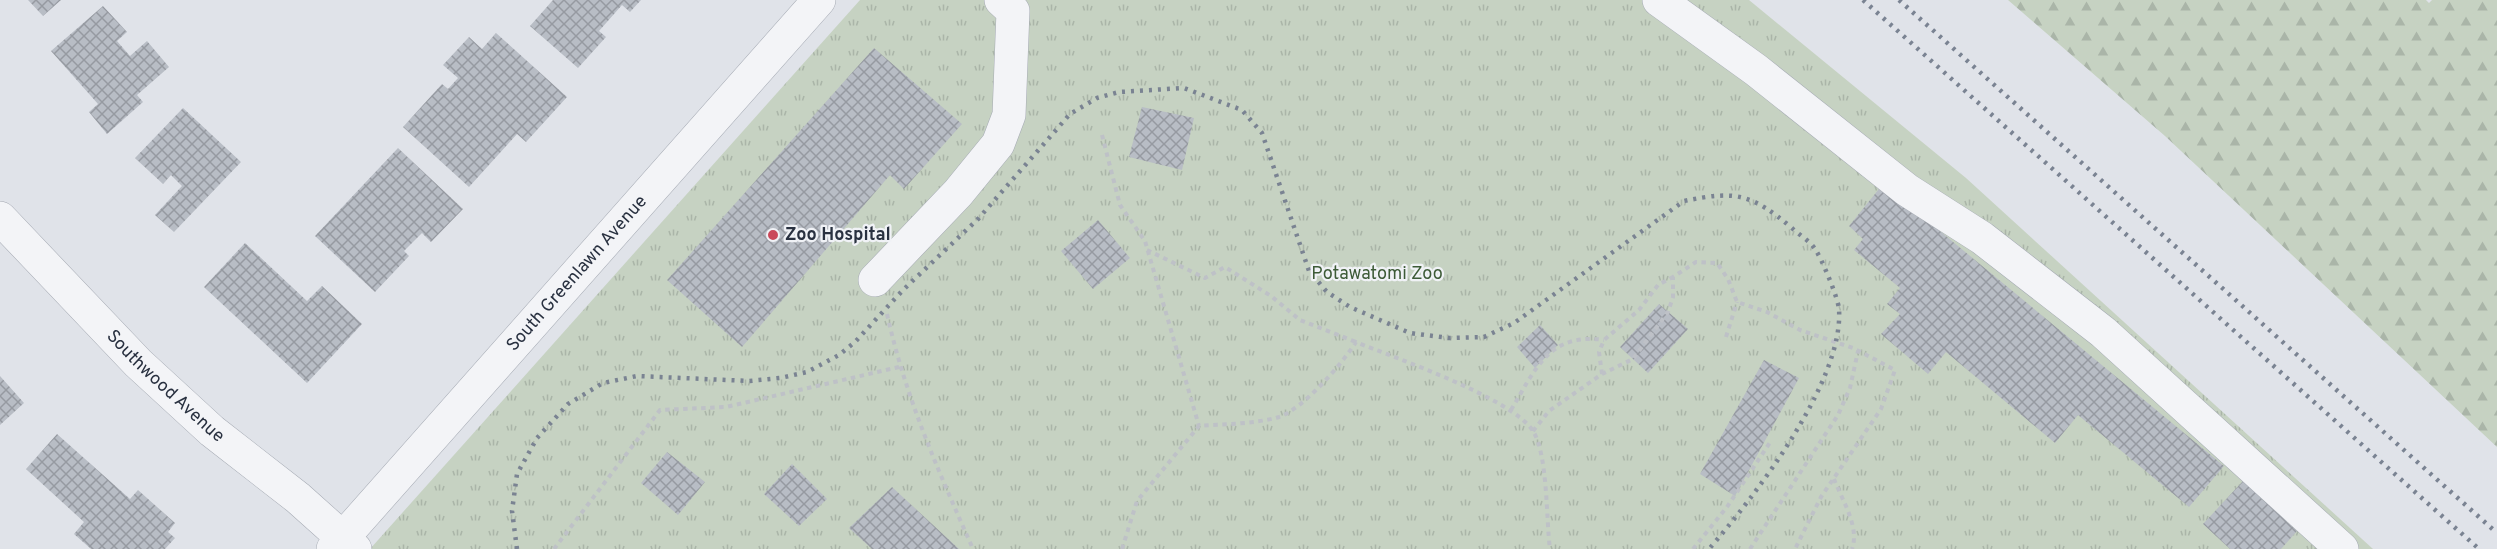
<svg xmlns="http://www.w3.org/2000/svg" width="2497" height="549" font-family="Overpass,sans-serif">
<style>
.forest{fill:url(#forest-firs)}
.park{fill:url(#park-tufts)}
.building{fill:url(#building-cross-hatch)}
.lines{fill:none;stroke-linecap:round;stroke-linejoin:round}
.minor-casing{stroke:#a5aab3;stroke-width:34}
.path{stroke:#bec1c7;stroke-width:4;stroke-dasharray:4.5 4.5;stroke-linecap:butt}
.minor{stroke:#f3f4f7;stroke-width:33}
.rail{stroke:#7a8392;stroke-width:4.5;stroke-dasharray:3 6;stroke-linecap:butt}
.poi-dot{fill:#ca495a;stroke:#f0f2f6;stroke-width:2}
.labels{text-anchor:middle;dominant-baseline:central;stroke-width:4.5;stroke-linejoin:round;paint-order:stroke}
.poi-label{font-size:18px;font-weight:bold;fill:#293140;stroke:#f0f2f6;text-anchor:start}
.street-label{font-size:18px;fill:#293140;stroke:#f0f2f6}
.park-label{font-size:18px;fill:#3d5b37;stroke:#f0f2f6}
</style>
<defs>
<pattern id="forest-firs" width="22" height="20" patternUnits="userSpaceOnUse" patternTransform="scale(1.5)"><rect width="22" height="20" fill="#c6d2c2"/><path d="M5 1l3.5 6h-7zM16 11l3.5 6h-7z" fill="#aab5a8"/></pattern>
<pattern id="park-tufts" width="24" height="20" patternUnits="userSpaceOnUse" patternTransform="scale(1.5)"><rect width="24" height="20" fill="#c6d2c2"/><path d="M3 7l-1-3M5 7V3M7 7l1-3M15 17l-1-3M17 17v-4M19 17l1-3" fill="none" stroke="#aab5a8"/></pattern>
<pattern id="building-cross-hatch" width="8" height="8" patternUnits="userSpaceOnUse" patternTransform="scale(1.5)"><rect width="8" height="8" fill="#b8bdc5"/><path d="M0 0l8 8M0 8l8-8" fill="none" stroke="#969aa1"/></pattern>
</defs>
<rect width="100%" height="100%" fill="#e0e3e9"/>
<path class="forest" d="M2008,0H2426L2429,3L2432,0H2497V447L2165,136Z"/>
<path class="park" d="M860,0H1749L1966,178L2373,549H370Z"/>
<path class="building" d="M28,0H61L43,16Z
M553,0H641L630,12L622,5L599,31L606,37L578,68L530,26Z
M103,6L127,32L117,41L130,56L147,41L169,67L137,95L143,102L107,134L89,112L98,104L51,51Z
M496,33L567,97L526,142L517,134L469,187L403,127L442,84L448,89L458,78L443,65L469,37L482,49Z
M874,48L962,124L904,189L890,175L742,347L667,280Z
M1142,107L1194,118L1182,170L1129,157Z
M183,108L241,162L174,232L155,215L182,186L171,175L163,184L135,158Z
M398,148L463,209L431,242L422,233L404,251L409,256L375,292L315,236Z
M1883,184L2224,466L2189,507L2078,415L2055,443L1946,352L1928,374L1881,334L1900,314L1887,304L1900,288L1854,250L1863,239L1849,226Z
M1098,220L1130,258L1093,289L1061,251Z
M245,243L307,301L322,286L362,324L307,383L204,287Z
M1659,304L1688,329L1648,373L1620,347Z
M1540,325L1558,345L1535,368L1517,347Z
M1764,360L1799,378L1735,496L1700,474Z
M0,376L24,403L0,425Z
M57,434L130,499L138,490L175,523L168,532L175,538L165,549H91L74,534L84,522L26,469Z
M667,452L705,482L678,515L641,483Z
M792,464L827,499L799,526L764,494Z
M2243,481L2297,531L2281,549H2230L2203,524Z
M892,487L959,549H872L849,528Z"/>
<g class="lines">
<defs>
<g id="minor">
<path d="M1659,0L1756,70L1907,190L1982,238L2103,332L2342,549"/>
<path id="s1" d="M0,218L138,363L212,431L298,498L355,549"/>
<path d="M875,280L958,193L998,144L1009,115L1013,11L1001,0"/>
<path id="s2" d="M333,549L819,0"/>
</g>
</defs>
<use href="#minor" class="minor-casing"/>
<path class="path" d="M1102,135L1120,205L1145,241L1199,426
M1147,250L1205,278L1225,267L1271,296L1300,320L1356,342
M887,314C906,399 938,470 973,549
M1726,337L1737,302
M1602,374L1599,352L1604,340L1639,310L1658,285L1673,277
M1511,410C1535,370 1549,332 1604,340
M1533,431L1549,411L1602,374L1633,359L1668,312L1673,297V277L1696,262L1717,263L1728,279L1737,302L1767,312L1800,330L1853,348L1895,370L1881,409L1821,497L1795,549
M1834,479C1842,500 1860,527 1852,549
M554,549L660,410L726,407L899,367
M1122,549L1137,501L1199,426C1224,424 1255,424 1279,417C1303,409 1342,364 1356,342C1395,358 1512,398 1533,431C1548,455 1546,519 1550,549
M1693,549L1727,507L1771,441
M1750,549L1838,415L1850,388L1858,351"/>
<use href="#minor" class="minor"/>
<path class="rail" d="M1863,0L2479,549
M1899,0L2497,533
M517,549L512,511L517,474L537,438L568,404L603,383L637,376L749,381L780,378L807,372L839,355L855,342L903,290L978,219L1070,114L1097,98L1119,92L1184,88L1242,110L1262,133L1309,271L1327,292L1350,307L1410,333L1449,338L1484,337L1514,323L1684,201C1737,190 1751,194 1792,228C1799,235 1810,241 1815,249C1822,259 1838,298 1839,309C1844,381 1755,496 1709,549"/>
</g>
<circle class="poi-dot" cx="773" cy="235" r="6"/>
<g class="labels">
<g class="poi-label">
<text x="785" y="235">Zoo Hospital</text>
</g>
<g class="street-label">
<text stroke="none"><textPath href="#s2" startOffset="368">South Greenlawn Avenue</textPath></text>
<text stroke="none"><textPath href="#s1" startOffset="236">Southwood Avenue</textPath></text>
</g>
<g class="park-label">
<text x="1377" y="274">Potawatomi Zoo</text>
</g>
</g>
</svg>
